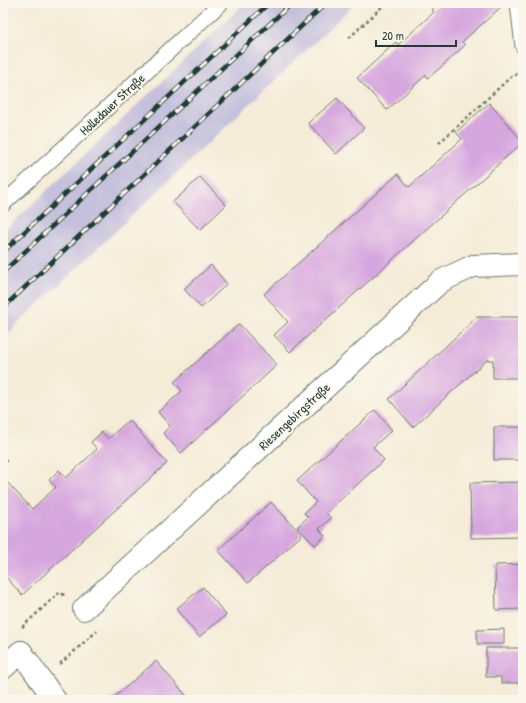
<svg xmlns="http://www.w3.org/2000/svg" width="526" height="703" font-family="'Patrick Hand',sans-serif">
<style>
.industrial{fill:#c5c0db}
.building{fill:#d6a6de}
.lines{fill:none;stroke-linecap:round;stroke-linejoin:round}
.lane-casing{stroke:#6a7a6d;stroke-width:17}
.street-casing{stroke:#6a7a6d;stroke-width:24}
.secondary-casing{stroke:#6a7a6d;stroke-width:24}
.path{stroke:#6a7a6d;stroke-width:2.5;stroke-dasharray:3 3;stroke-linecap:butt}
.lane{stroke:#fff;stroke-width:15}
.street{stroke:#fff;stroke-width:22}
.secondary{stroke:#fff;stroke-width:22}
.rail-casing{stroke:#1f3d34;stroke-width:4.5}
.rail{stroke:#fbf7ec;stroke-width:3;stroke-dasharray:9;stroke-linecap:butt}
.labels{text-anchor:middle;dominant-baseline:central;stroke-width:4;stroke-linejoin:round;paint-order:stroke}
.street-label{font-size:13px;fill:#1f3d34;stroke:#fbf7ec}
</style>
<rect width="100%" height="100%" fill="#fbf7ec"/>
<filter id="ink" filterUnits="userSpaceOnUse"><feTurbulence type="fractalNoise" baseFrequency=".025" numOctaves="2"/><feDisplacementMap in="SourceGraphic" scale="8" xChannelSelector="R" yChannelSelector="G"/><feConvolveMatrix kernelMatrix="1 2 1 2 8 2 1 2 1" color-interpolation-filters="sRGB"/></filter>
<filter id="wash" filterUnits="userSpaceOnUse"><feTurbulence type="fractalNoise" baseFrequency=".012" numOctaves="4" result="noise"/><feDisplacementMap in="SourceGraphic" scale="16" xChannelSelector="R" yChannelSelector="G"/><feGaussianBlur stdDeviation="0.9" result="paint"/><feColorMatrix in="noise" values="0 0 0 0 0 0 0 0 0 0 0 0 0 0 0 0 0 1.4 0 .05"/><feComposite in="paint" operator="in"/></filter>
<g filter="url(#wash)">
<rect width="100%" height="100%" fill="#f4ecd7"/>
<path class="industrial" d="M245,3H356L3,338V232Z"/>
<g id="blocks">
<path class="building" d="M439,3H498L501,7L462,42L465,45L447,62L428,78L426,75L387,110L357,78L396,42L398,45L434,12L432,10Z
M337,98L364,128L336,154L308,123Z
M489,103L523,142L290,352L274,335L288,322L264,294L398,174L409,187L462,139L456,132Z
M200,177L226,205L200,230L173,202Z
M211,265L227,284L201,308L184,289Z
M477,317H523V378H493V360H487L413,427L389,399Z
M239,324L277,365L181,453L163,433L170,426L158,412L182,391L174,382Z
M375,410L392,430L373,447L384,460L326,513L331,518L319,529L325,536L315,545L297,527L308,517L304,513L316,502L297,481Z
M129,420L167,463L22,595L3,574V478L32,509L56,487L49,480L59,470L66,478L97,449L91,442L102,432L108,439Z
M494,427H523V460H494Z
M3,456L7,461L3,464Z
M523,482V537L471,538L470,483Z
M271,502L302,535L248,583L218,550Z
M523,564V609L496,610L495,565Z
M203,587L226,615L199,637L176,609Z
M504,629V644H477V630Z
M486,648H523V683H501V677H486Z
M156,661L190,700H111Z"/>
</g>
</g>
<g filter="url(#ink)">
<use href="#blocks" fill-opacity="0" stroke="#6a7a6d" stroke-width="1"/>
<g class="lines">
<defs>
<path id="lane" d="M518,3L523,46
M3,204L221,3"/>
<path id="street" d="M84,609L441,281L473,266L523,264
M3,668L21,652"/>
<path id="secondary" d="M21,652L55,700"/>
</defs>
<use href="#lane" class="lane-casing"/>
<use href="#street" class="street-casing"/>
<use href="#secondary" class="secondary-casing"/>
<path class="path" d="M349,38L386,3
M439,143L513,75L523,74
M22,627L60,592L65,596
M60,664L97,631"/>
<use href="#lane" class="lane"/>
<use href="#street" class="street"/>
<use href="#secondary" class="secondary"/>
<defs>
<path id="rail" d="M3,252L269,3
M3,272L292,3
M3,308L326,3"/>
</defs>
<use href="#rail" class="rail-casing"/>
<use href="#rail" class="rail"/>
</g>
</g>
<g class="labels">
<g class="street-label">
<text transform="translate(112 104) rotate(-43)">Holledauer Straße</text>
<text transform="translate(294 416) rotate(-43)">Riesengebirgstraße</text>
</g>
</g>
<rect width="526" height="703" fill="none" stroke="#fbf7ec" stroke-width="16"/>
<path d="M376 40v6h80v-6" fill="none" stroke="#1f3d34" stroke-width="2"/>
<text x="382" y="40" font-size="12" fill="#1f3d34" stroke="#fbf7ec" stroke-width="3" paint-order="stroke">20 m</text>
</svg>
